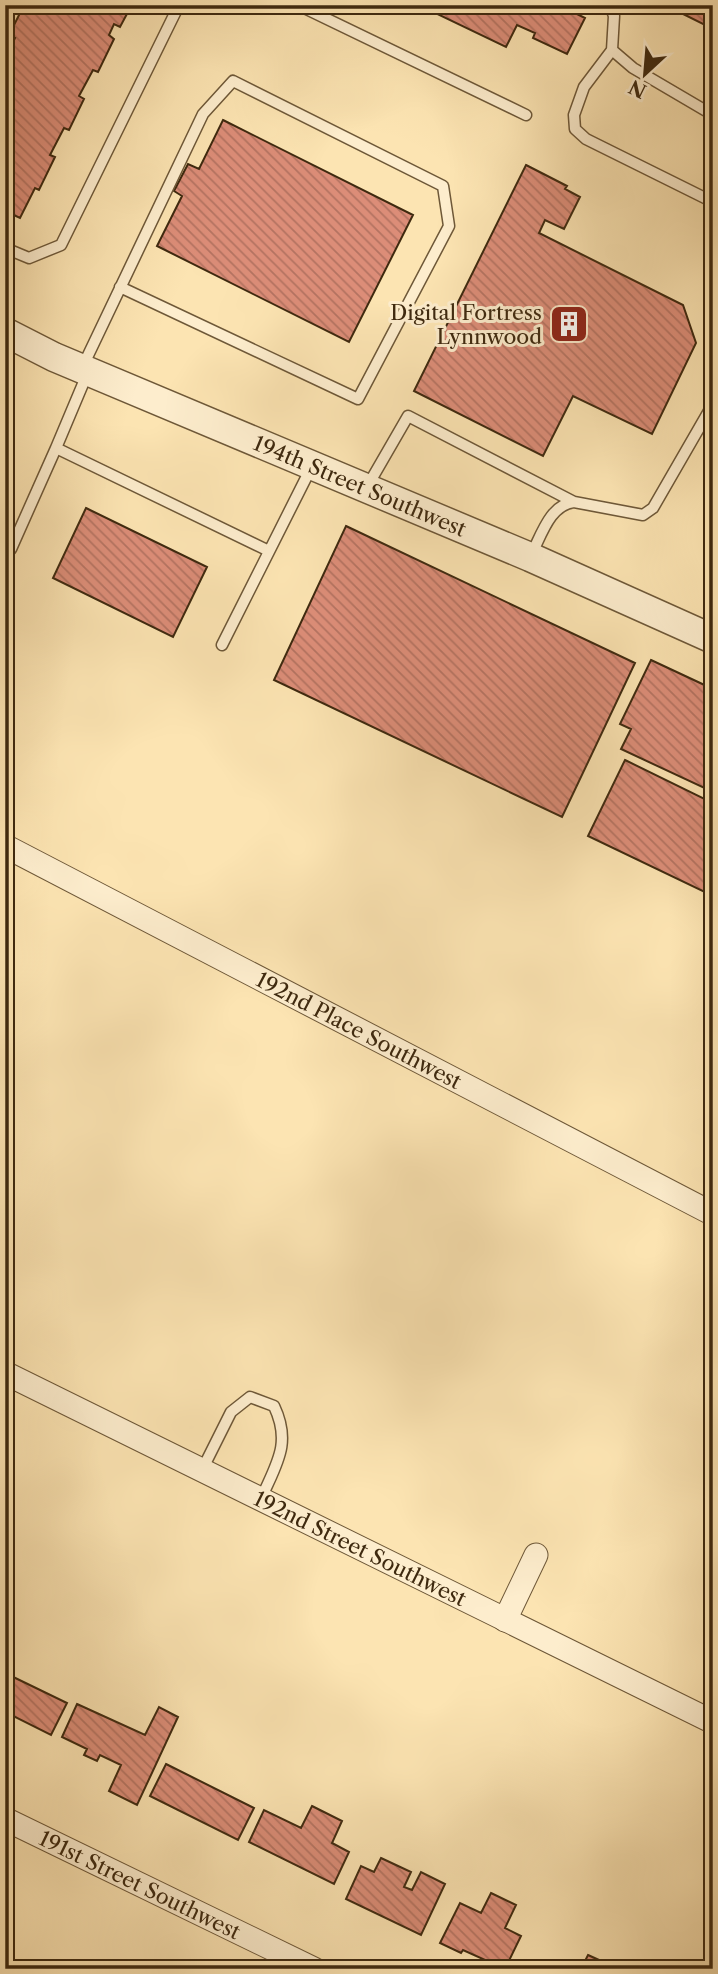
<svg xmlns="http://www.w3.org/2000/svg" width="718" height="1974" font-family="'Libre Caslon Text',serif">
<style>
.building{fill:url(#building-back-hatch);stroke:#3e290f;stroke-width:2}
.lines{fill:none;stroke-linecap:round;stroke-linejoin:round}
.service-casing{stroke:#6e5838;stroke-width:13}
.minor-casing{stroke:#6e5838;stroke-width:25}
.tertiary-casing{stroke:#6e5838;stroke-width:31}
.service{stroke:#fdedcd;stroke-width:10}
.minor{stroke:#fdedcd;stroke-width:23}
.tertiary{stroke:#fdedcd;stroke-width:28}
.labels{text-anchor:middle;dominant-baseline:central;stroke-width:6;stroke-linejoin:round;paint-order:stroke}
.poi-label{font-size:21px;fill:#3e290f;stroke:#fdedcd;text-anchor:end}
.street-label{font-size:21px;fill:#3e290f;stroke:#fdedcd}
</style>
<defs>
<pattern id="building-back-hatch" width="6" height="6" patternUnits="userSpaceOnUse" patternTransform="scale(1.75)"><rect width="6" height="6" fill="#dc8d78"/><path d="M-1 5l2 2M0 0l6 6M5-1l2 2" fill="none" stroke="#b47361"/></pattern>
</defs>
<rect width="100%" height="100%" fill="#fce4b2"/>
<filter id="stains"><feTurbulence type="fractalNoise" baseFrequency=".00286" numOctaves="4"/><feColorMatrix values="0 0 0 0 .2 0 0 0 0 .09 0 0 0 0 .02 0 0 0 .5 -.17"/></filter>
<radialGradient id="worn" r=".72"><stop offset=".6" stop-color="#630" stop-opacity="0"/><stop offset="1" stop-color="#630" stop-opacity=".3"/></radialGradient>
<path class="building" d="M24,5L29,7L31,5H125L124,7L129,10L120,27L114,24L109,35L114,39L98,72L93,70L79,96L84,99L69,130L64,128L50,155L55,157L39,190L35,188L20,218L5,211V48L9,51L15,38L9,35Z
M408,5H559L585,18L567,54L533,38L535,33L517,25L506,47L423,7L421,12Z
M665,5H713V29Z
M223,120L413,215L349,342L157,246L182,196L174,191L188,164L199,169Z
M526,165L567,186L565,189L580,197L564,229L545,220L539,233L683,305L696,343L652,434L573,396L543,456L414,391Z
M86,508L207,567L173,637L53,578Z
M346,526L635,663L562,817L274,680Z
M651,660L713,689V792L621,749L631,729L620,724Z
M625,760L713,803V896L588,836Z
M5,1673L67,1703L51,1735L5,1712Z
M77,1704L145,1735L159,1707L178,1717L137,1805L109,1791L121,1765L100,1755L97,1761L84,1755L87,1749L62,1737Z
M166,1764L254,1808L238,1840L150,1796Z
M312,1806L342,1821L332,1843L349,1852L334,1884L249,1842L264,1810L301,1828Z
M381,1858L411,1872L404,1887L412,1890L421,1872L445,1884L421,1935L346,1899L361,1866L374,1872Z
M491,1893L516,1905L505,1928L521,1936L505,1969L463,1950L461,1953L440,1943L460,1903L481,1913Z
M588,1955L619,1969H581Z"/>
<g class="lines">
<defs>
<path id="service" d="M298,5L526,115
M610,5L614,16L612,50L584,87L574,115L575,129L586,139L713,202
M612,50L633,68L713,115
M5,248L29,258L61,245L179,5
M82,368L203,114L233,81L443,186L449,226L358,399L120,287
M88,372L56,448L269,551
M367,487L408,416L574,502
M11,549L56,448
M530,557C541,537 549,505 574,502L643,515L653,508L713,404
M222,645L312,466
M202,1470L231,1412L250,1397L274,1406C292,1444 276,1464 261,1499"/>
<g id="minor">
<path id="s1" d="M5,846L713,1214"/>
<path id="s2" d="M5,1373L713,1722"/>
<path d="M505,1620L536,1555"/>
<path id="s3" d="M5,1819L314,1969"/>
</g>
<g id="tertiary">
<path id="s4" d="M5,332L54,357L530,557L713,639"/>
</g>
</defs>
<use href="#service" class="service-casing"/>
<use href="#minor" class="minor-casing"/>
<use href="#tertiary" class="tertiary-casing"/>
<use href="#service" class="service"/>
<use href="#minor" class="minor"/>
<use href="#tertiary" class="tertiary"/>
</g>
<defs>
<symbol id="building-square" viewBox="-11 -11 22 22"><rect x="-9" y="-9" width="18" height="18" rx="4" fill="#8f2418" stroke="#fdedcd"/><path d="M-4-6H4V6H1V3H-1V6H-4ZM-2.5-4.3h1.7v1.8h-1.7ZM.8-4.3h1.7v1.8H.8ZM-2.5-1h1.7V.8h-1.7ZM.8-1h1.7V.8H.8Z" fill="#fff"/></symbol>
</defs>
<g fill-rule="evenodd">
<use href="#building-square" x="547" y="302" width="44" height="44"/>
</g>
<g class="labels">
<g class="poi-label">
<text x="542" y="312">Digital Fortress<tspan x="542" dy="24">Lynnwood</tspan></text>
</g>
<g class="street-label">
<text stroke="none"><textPath href="#s4" startOffset="387">194th Street Southwest</textPath></text>
<text stroke="none"><textPath href="#s1" startOffset="399">192nd Place Southwest</textPath></text>
<text stroke="none"><textPath href="#s2" startOffset="396">192nd Street Southwest</textPath></text>
<text stroke="none"><textPath href="#s3" startOffset="150">191st Street Southwest</textPath></text>
</g>
</g>
<rect width="718" height="1974" fill="none" stroke="#fce4b2" stroke-width="28"/>
<rect x="7" y="7" width="704" height="1960" fill="none" stroke="#3e290f" stroke-width="3.5"/>
<rect x="14" y="14" width="690" height="1946" fill="none" stroke="#3e290f" stroke-width="2"/>
<g transform="translate(645 74) rotate(206)" stroke="#fdedcd" stroke-width="5" paint-order="stroke">
<path d="M0-5L12 26L0 18L-12 26Z" fill="#3e290f"/>
<text y="-10" font-size="19" font-weight="bold" text-anchor="middle" fill="#3e290f">N</text>
</g>
<rect width="100%" height="100%" filter="url(#stains)"/>
<rect width="100%" height="100%" fill="url(#worn)"/>
</svg>
